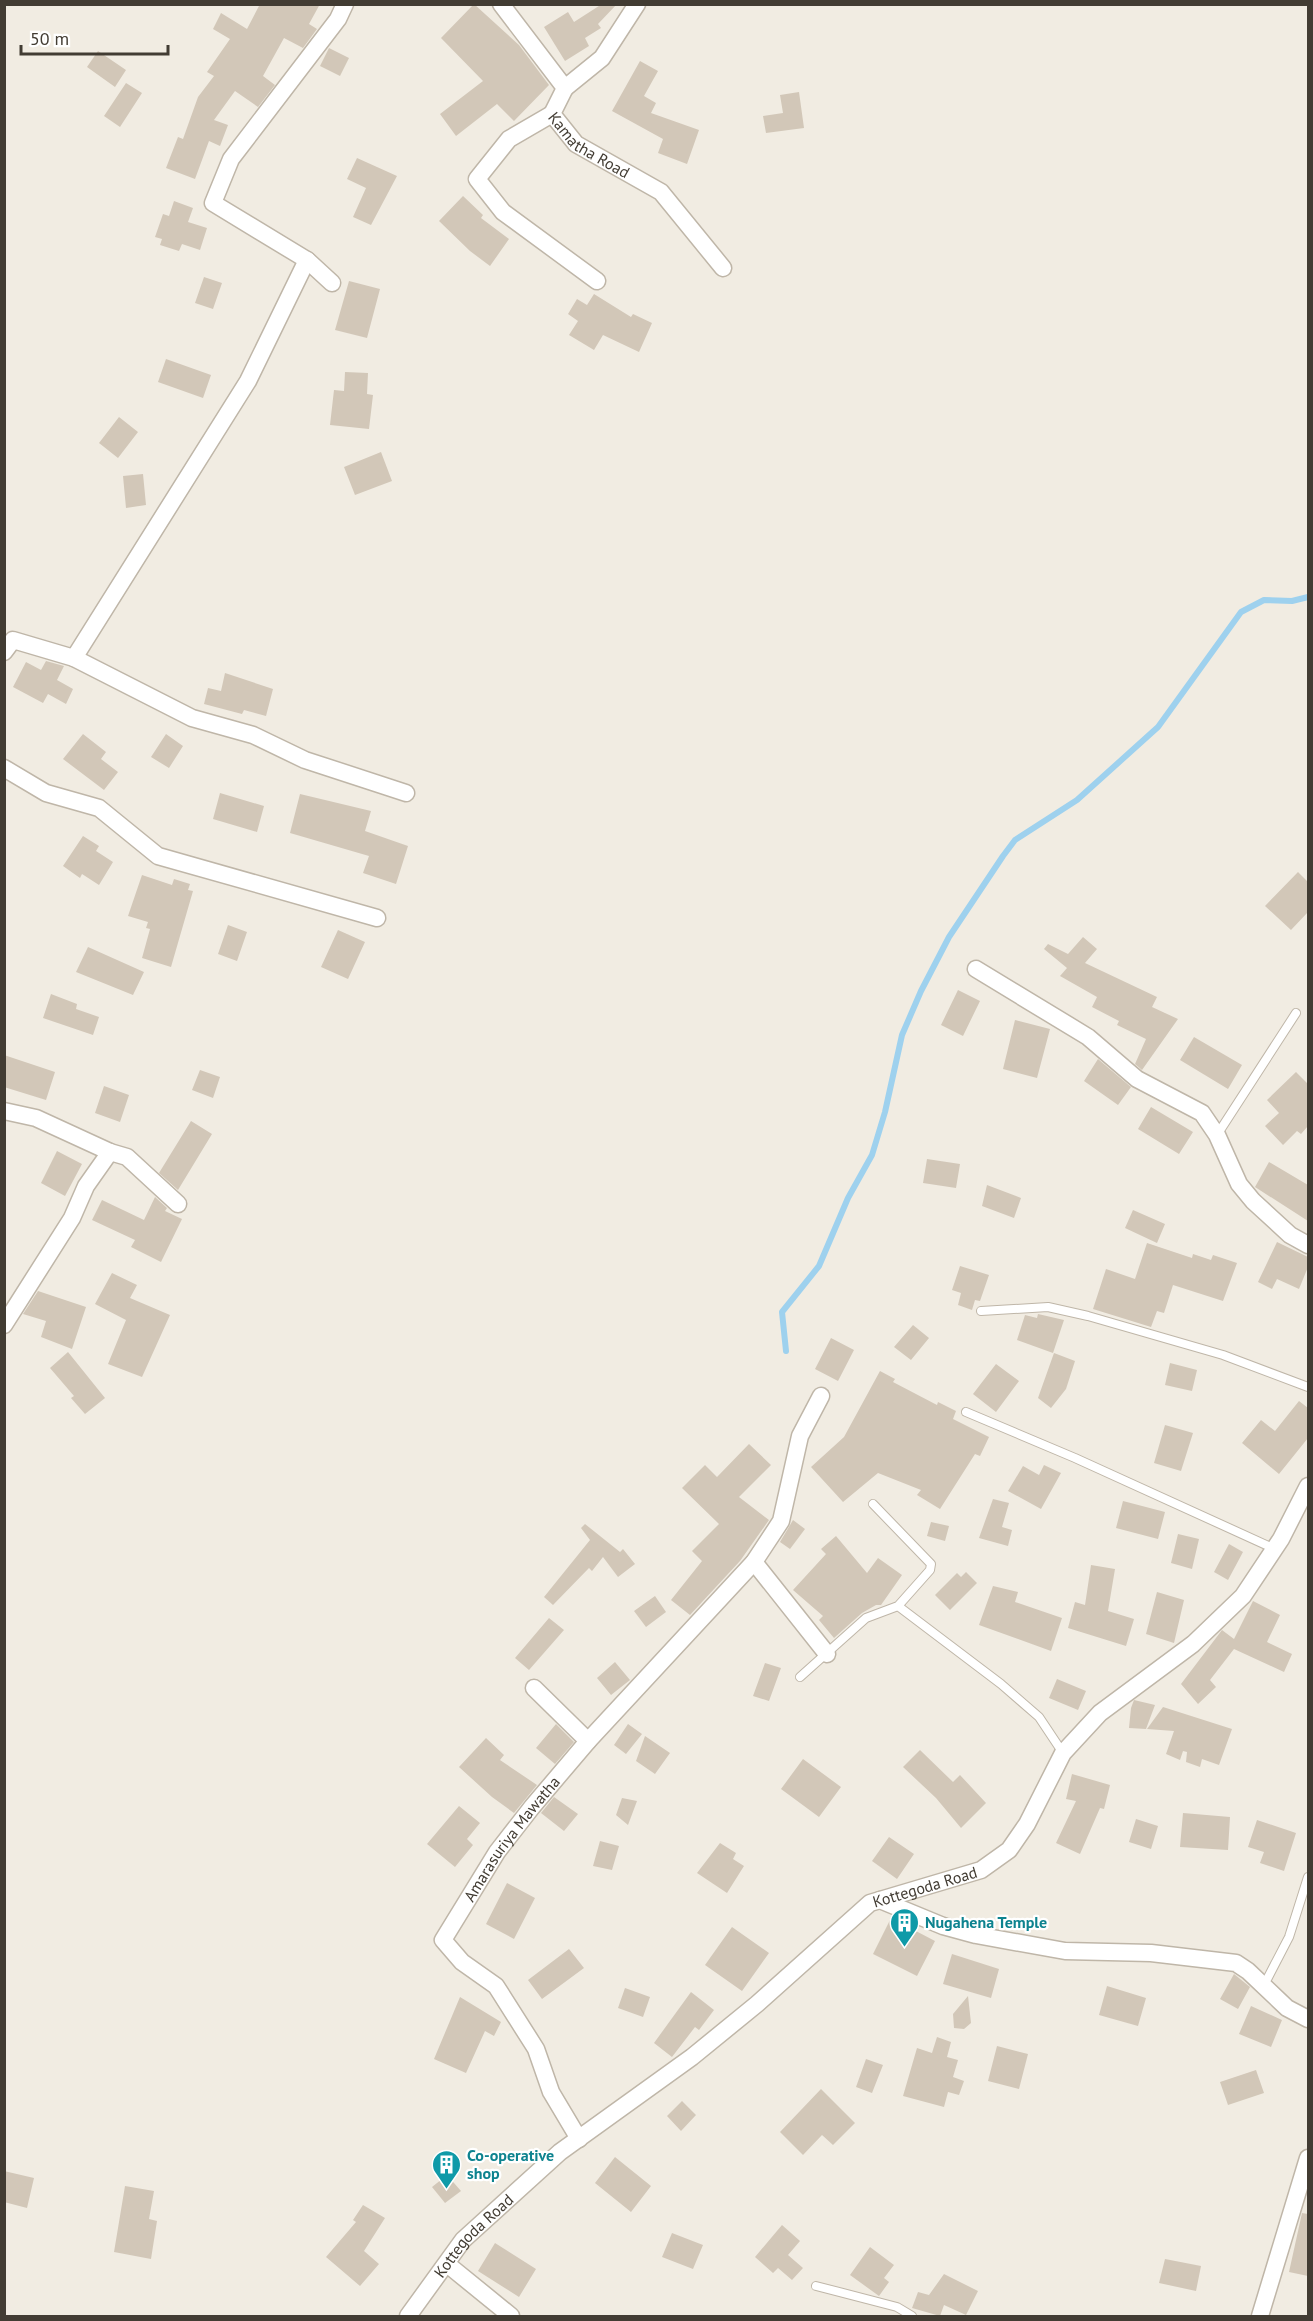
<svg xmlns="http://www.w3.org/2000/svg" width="1313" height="2321" font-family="'PT Sans',sans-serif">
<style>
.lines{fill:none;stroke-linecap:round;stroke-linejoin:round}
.stream{stroke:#9ed1ee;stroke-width:6}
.building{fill:#d2c7b8}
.lane-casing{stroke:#bfb6a8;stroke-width:10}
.street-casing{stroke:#bfb6a8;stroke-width:19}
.lane{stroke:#fff;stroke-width:8}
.street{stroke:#fff;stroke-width:16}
.labels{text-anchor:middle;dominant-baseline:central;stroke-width:4.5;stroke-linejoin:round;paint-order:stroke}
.street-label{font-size:16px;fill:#423c33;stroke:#fff}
.culture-label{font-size:16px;font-weight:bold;fill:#0d838f;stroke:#fff;text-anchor:start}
</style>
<rect width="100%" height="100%" fill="#f1ece2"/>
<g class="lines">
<path class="stream" d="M786,1351L782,1312L819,1266L848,1198L872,1155L885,1112L902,1035L921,991L949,937L1003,856L1015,840L1077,800L1158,727L1241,612L1264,600L1292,601L1308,597"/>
</g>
<path class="building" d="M260,4H320L309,24L317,29L303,48L284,38L263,76L275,85L258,107L235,91L214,120L228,125L220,146L209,141L195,179L166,168L178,137L183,139L198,97L214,76L207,72L230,39L213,29L221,13L247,29Z
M474,4L519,45L549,85L514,121L497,104L456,136L440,114L483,81L441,38Z
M602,4H617L598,24L601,28L585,38L589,46L565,61L544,27L568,12L574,22Z
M329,48L349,58L340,76L320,66Z
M98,51L126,70L115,87L87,67Z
M640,61L658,71L644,96L656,103L651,113L699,130L687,164L658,153L663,139L612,111Z
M126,83L142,93L120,127L104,116Z
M799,92L804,128L766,133L763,116L783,113L780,95Z
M357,158L397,176L371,225L353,217L366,188L347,179Z
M463,196L483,215L481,218L509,239L490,266L470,251L439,221Z
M174,201L193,208L188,222L207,228L200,250L182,244L179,251L160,245L162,239L155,237L163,214L169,216Z
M204,277L222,283L213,309L195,303Z
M349,281L380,289L367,338L335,330Z
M594,294L631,317L633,314L652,323L639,352L603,335L594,350L569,335L578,321L568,314L577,299L587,305Z
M166,359L211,375L203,398L158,382Z
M345,372L368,373L367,394L373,395L369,429L330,425L334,390L344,391Z
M119,417L138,432L118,458L99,443Z
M381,452L392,481L355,495L344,467Z
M143,474L146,505L126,508L123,476Z
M46,661L64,666L57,680L73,689L66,704L48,694L43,703L13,687L26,662L41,670Z
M225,673L273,689L266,716L244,710L242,714L204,704L208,688L221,691Z
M83,734L106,752L101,759L118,772L104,790L63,759Z
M166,734L183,746L169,768L151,757Z
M220,793L264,806L257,832L213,819Z
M300,794L371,811L365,831L408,846L396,884L363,873L369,856L290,833Z
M83,836L99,846L96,851L113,862L99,885L82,874L80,878L63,866Z
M1298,872L1308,882V912L1291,930L1265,906Z
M142,875L172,885L174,879L190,884L188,890L193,891L171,967L142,958L150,929L146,928L148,922L128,916Z
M228,925L247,932L237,961L218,954Z
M338,930L365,942L348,979L321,967Z
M1083,937L1097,949L1085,963L1157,997L1152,1007L1178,1019L1142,1070L1135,1064L1146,1039L1117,1025L1119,1021L1092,1007L1097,997L1060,976L1067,968L1044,949L1048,944L1068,954Z
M88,947L144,972L133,995L76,972Z
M958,990L980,1001L963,1036L941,1025Z
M51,994L77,1004L76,1009L99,1017L93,1035L43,1018Z
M1015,1020L1050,1029L1037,1078L1003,1069Z
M1194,1037L1242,1065L1228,1089L1180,1060Z
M4,1055L55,1072L46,1100L4,1087Z
M1098,1059L1131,1087L1118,1105L1084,1081Z
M200,1070L220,1077L213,1098L192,1090Z
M1296,1072L1308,1084V1126L1301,1134L1297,1131L1283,1145L1265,1126L1279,1113L1267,1100Z
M104,1086L129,1095L120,1122L95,1113Z
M1151,1107L1193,1132L1179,1154L1138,1129Z
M191,1121L212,1134L178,1190L159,1173Z
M57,1151L82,1164L65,1196L41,1183Z
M927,1159L960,1164L956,1188L923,1183Z
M1269,1162L1308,1185V1221L1255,1187Z
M987,1185L1021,1198L1014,1218L982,1206Z
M155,1197L167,1208L165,1211L182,1219L161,1262L131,1247L135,1240L92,1220L102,1200L144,1220Z
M1133,1210L1165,1224L1157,1243L1125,1228Z
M1277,1242L1308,1257V1267L1299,1289L1277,1279L1272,1289L1258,1282Z
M1147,1243L1192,1258L1193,1254L1211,1260L1213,1255L1237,1263L1223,1301L1173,1285L1164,1313L1157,1311L1151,1327L1093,1309L1106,1269L1135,1279Z
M960,1266L989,1275L980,1301L975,1300L972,1310L958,1305L961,1293L952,1290Z
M112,1273L137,1285L130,1298L170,1315L142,1377L108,1364L126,1320L95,1304Z
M38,1291L86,1307L72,1349L41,1337L46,1321L23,1314Z
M1038,1314L1064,1320L1053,1353L1017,1340L1025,1315L1037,1318Z
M913,1325L929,1338L911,1360L894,1347Z
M831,1338L854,1350L838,1381L815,1369Z
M68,1352L105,1398L85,1414L71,1398L74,1396L50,1368Z
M1054,1353L1075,1361L1066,1389L1051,1408L1038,1398Z
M1170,1363L1197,1370L1192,1391L1165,1385Z
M996,1364L1019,1381L996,1412L973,1394Z
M880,1371L895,1379L893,1382L937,1405L938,1402L956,1411L953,1419L989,1437L980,1456L975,1454L940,1509L917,1495L921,1490L878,1473L843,1502L811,1467L844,1437Z
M1299,1401L1308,1408V1438L1279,1474L1242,1443L1261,1420L1275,1431Z
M1165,1425L1193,1433L1181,1471L1154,1463Z
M749,1444L771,1465L739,1497L769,1520L740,1561L690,1615L671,1600L702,1561L692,1551L719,1524L682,1488L705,1465L717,1477Z
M1044,1465L1061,1473L1041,1509L1008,1491L1023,1466L1039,1475Z
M993,1499L1009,1503L1002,1527L1012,1530L1008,1546L979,1538Z
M1123,1501L1165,1512L1158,1539L1116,1528Z
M793,1520L805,1529L790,1549L780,1542Z
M931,1522L949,1526L945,1541L927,1536Z
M585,1524L620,1552L623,1549L635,1564L618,1577L603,1557L592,1571L589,1568L553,1605L544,1597L590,1540L581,1528Z
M1178,1534L1199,1539L1192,1569L1171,1563Z
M836,1536L867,1573L878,1558L902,1575L881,1605H876L862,1613L834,1638L819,1620L823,1616L793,1590L826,1554L821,1549Z
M1229,1544L1243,1552L1228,1580L1214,1572Z
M1091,1565L1115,1569L1108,1611L1134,1619L1126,1646L1068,1628L1075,1602L1085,1605Z
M966,1572L977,1583L950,1610L935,1595L957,1573L961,1577Z
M993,1586L1018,1592L1015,1602L1062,1618L1051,1651L979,1625Z
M1157,1592L1184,1600L1174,1643L1146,1634Z
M655,1596L666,1612L646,1627L634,1611Z
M1253,1601L1280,1615L1267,1642L1292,1654L1284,1672L1234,1649L1210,1680L1216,1687L1198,1704L1181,1684L1222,1630L1234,1639Z
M549,1618L564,1630L529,1670L515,1658Z
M615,1662L630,1680L611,1695L597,1678Z
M765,1663L781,1668L769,1701L753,1696Z
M1057,1679L1086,1691L1078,1710L1049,1698Z
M1134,1700L1155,1705L1146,1729L1129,1728L1131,1708Z
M1163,1707L1232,1729L1219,1765L1202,1759L1200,1767L1186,1762L1187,1752L1183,1751L1180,1760L1166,1754L1174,1731L1147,1729Z
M556,1724L574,1742L555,1764L536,1748Z
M628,1724L642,1734L626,1754L614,1745Z
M645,1736L670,1753L655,1774L636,1761Z
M486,1738L504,1755L500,1760L537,1785L514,1813L492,1797L459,1767Z
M920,1750L953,1782L960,1775L986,1803L961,1828L936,1798L903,1767Z
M803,1759L841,1787L819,1817L781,1789Z
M1072,1774L1110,1785L1104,1809L1100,1808L1080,1854L1056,1843L1076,1801L1066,1799Z
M554,1797L578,1814L564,1831L541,1813Z
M622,1798L637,1801L628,1825L616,1815Z
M459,1806L480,1823L467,1839L473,1845L455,1867L427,1844Z
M1183,1813L1230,1817L1228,1850L1180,1847Z
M1136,1819L1158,1826L1151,1849L1129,1842Z
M1257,1820L1296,1833L1284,1871L1260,1863L1264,1852L1248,1847Z
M889,1837L914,1854L897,1879L872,1861Z
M600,1841L619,1846L612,1870L593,1866Z
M720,1843L736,1853L733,1859L744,1866L727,1893L697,1873Z
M507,1883L535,1898L514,1939L486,1924Z
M891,1918L935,1941L917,1976L873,1954Z
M732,1927L769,1953L742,1991L705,1965Z
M569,1949L584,1968L542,1999L528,1980Z
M952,1954L999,1969L991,1998L943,1984Z
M1234,1974L1250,1987L1238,2009L1220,1999Z
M1107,1986L1146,1998L1138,2026L1099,2015Z
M625,1988L650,1997L643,2017L618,2008Z
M691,1992L714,2010L699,2030L695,2027L672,2057L654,2043Z
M968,1996L971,2023L964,2029L954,2028L953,2014Z
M460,1997L501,2022L494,2036L485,2031L466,2073L434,2059Z
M1251,2006L1282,2020L1271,2047L1239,2034Z
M937,2037L951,2042L947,2057L958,2060L953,2077L964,2081L959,2095L948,2092L944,2107L903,2096L917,2048L932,2053Z
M997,2046L1028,2054L1019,2089L988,2081Z
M866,2059L883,2065L872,2093L856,2087Z
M1256,2070L1264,2093L1228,2105L1220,2082Z
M821,2089L855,2123L833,2145L822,2135L803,2155L780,2132Z
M682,2101L696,2115L681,2131L667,2116Z
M615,2157L651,2186L631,2212L595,2183Z
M4,2171L34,2178L27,2208L4,2202Z
M447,2175L461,2191L445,2203L432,2187Z
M125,2186L154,2191L149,2219L157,2221L151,2259L114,2252Z
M363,2205L385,2218L364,2251L379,2264L360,2286L326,2257L356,2222L353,2220Z
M1302,2213L1308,2214V2276L1289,2272Z
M782,2225L800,2241L788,2255L803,2268L792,2280L778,2268L773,2273L755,2257Z
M672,2233L703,2245L693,2269L662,2257Z
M495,2243L536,2269L519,2297L478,2271Z
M870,2247L894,2265L884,2278L889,2282L879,2296L850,2275Z
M1165,2259L1201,2266L1196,2291L1159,2283Z
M944,2274L978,2291L966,2315L944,2305L940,2316L912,2308L918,2292L929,2295Z"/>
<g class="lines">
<defs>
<path id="lane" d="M1217,1135L1296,1013
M981,1311L1048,1307L1088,1316L1223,1355L1308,1387
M966,1412L1075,1458L1275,1549
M873,1504L931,1564L930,1570L898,1606
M800,1677L866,1618L898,1606L1001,1684L1039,1717L1063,1753
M1263,1987L1289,1937L1308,1877
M816,2286L897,2307L912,2316"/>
<g id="street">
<path id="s1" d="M501,4L565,88L552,114L576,144L661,192L723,268"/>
<path d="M565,88L602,58L637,4"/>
<path d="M552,114L509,139L477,179L503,212L597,281"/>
<path d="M332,283L307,260L213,203L231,159L338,19L345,4"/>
<path d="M4,652L13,640L74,658L248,381L307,260"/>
<path d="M74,658L192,718L253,735L305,760L406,793"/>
<path d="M4,768L46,793L99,808L158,856L377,918"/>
<path d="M976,969L1088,1037L1137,1079L1202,1113L1217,1135L1239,1184L1253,1201L1290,1235L1308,1245"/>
<path d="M4,1111L36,1118L110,1152L127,1157L178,1204"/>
<path d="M4,1325L72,1218L86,1186L110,1152"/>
<path d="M754,1562L827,1654"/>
<path d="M534,1688L588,1741"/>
<path d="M880,1900L943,1926L976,1935L1065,1951L1151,1953L1236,1963L1248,1971L1287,2008L1308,2019"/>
<path id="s2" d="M579,2139L551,2092L536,2049L496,1986L462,1962L443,1940L497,1852L532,1807L588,1741L754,1562L781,1521L800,1436L821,1396"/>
<path d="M447,2264L511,2316"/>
<path id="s3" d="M408,2316L463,2240L560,2152L692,2057L757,2004L870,1903L981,1870L1009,1850L1027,1824L1063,1753L1100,1713L1193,1644L1243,1596L1281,1539L1308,1486"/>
<path d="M1260,2316L1308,2158"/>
</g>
</defs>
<use href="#lane" class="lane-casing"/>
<use href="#street" class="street-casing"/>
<use href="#lane" class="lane"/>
<use href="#street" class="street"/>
</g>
<defs>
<symbol id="building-pin" viewBox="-11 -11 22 30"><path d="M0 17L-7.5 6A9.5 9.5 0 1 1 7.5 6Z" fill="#0f9aa8" stroke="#fff"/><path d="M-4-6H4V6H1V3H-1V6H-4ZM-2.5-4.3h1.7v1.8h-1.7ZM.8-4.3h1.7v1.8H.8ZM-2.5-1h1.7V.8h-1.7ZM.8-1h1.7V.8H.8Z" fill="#fff"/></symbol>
</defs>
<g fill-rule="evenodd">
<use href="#building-pin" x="888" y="1906" width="33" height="45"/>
<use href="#building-pin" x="430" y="2148" width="33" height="45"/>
</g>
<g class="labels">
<g class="street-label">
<text stroke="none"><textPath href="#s1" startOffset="184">Kamatha Road</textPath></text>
<text stroke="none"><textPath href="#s2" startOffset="368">Amarasuriya Mawatha</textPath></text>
<text stroke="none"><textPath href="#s3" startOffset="680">Kottegoda Road</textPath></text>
<text stroke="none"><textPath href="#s3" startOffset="104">Kottegoda Road</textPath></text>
</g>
<g class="culture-label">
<text x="925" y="1922">Nugahena Temple</text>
<text x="467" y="2155">Co-operative<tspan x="467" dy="18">shop</tspan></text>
</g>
</g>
<rect width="1313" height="2321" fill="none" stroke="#423c33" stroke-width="12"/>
<path d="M21 45v9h147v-9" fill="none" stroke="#423c33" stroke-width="3"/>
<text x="30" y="45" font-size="18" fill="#423c33" stroke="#ffffff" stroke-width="4.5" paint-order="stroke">50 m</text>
</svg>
